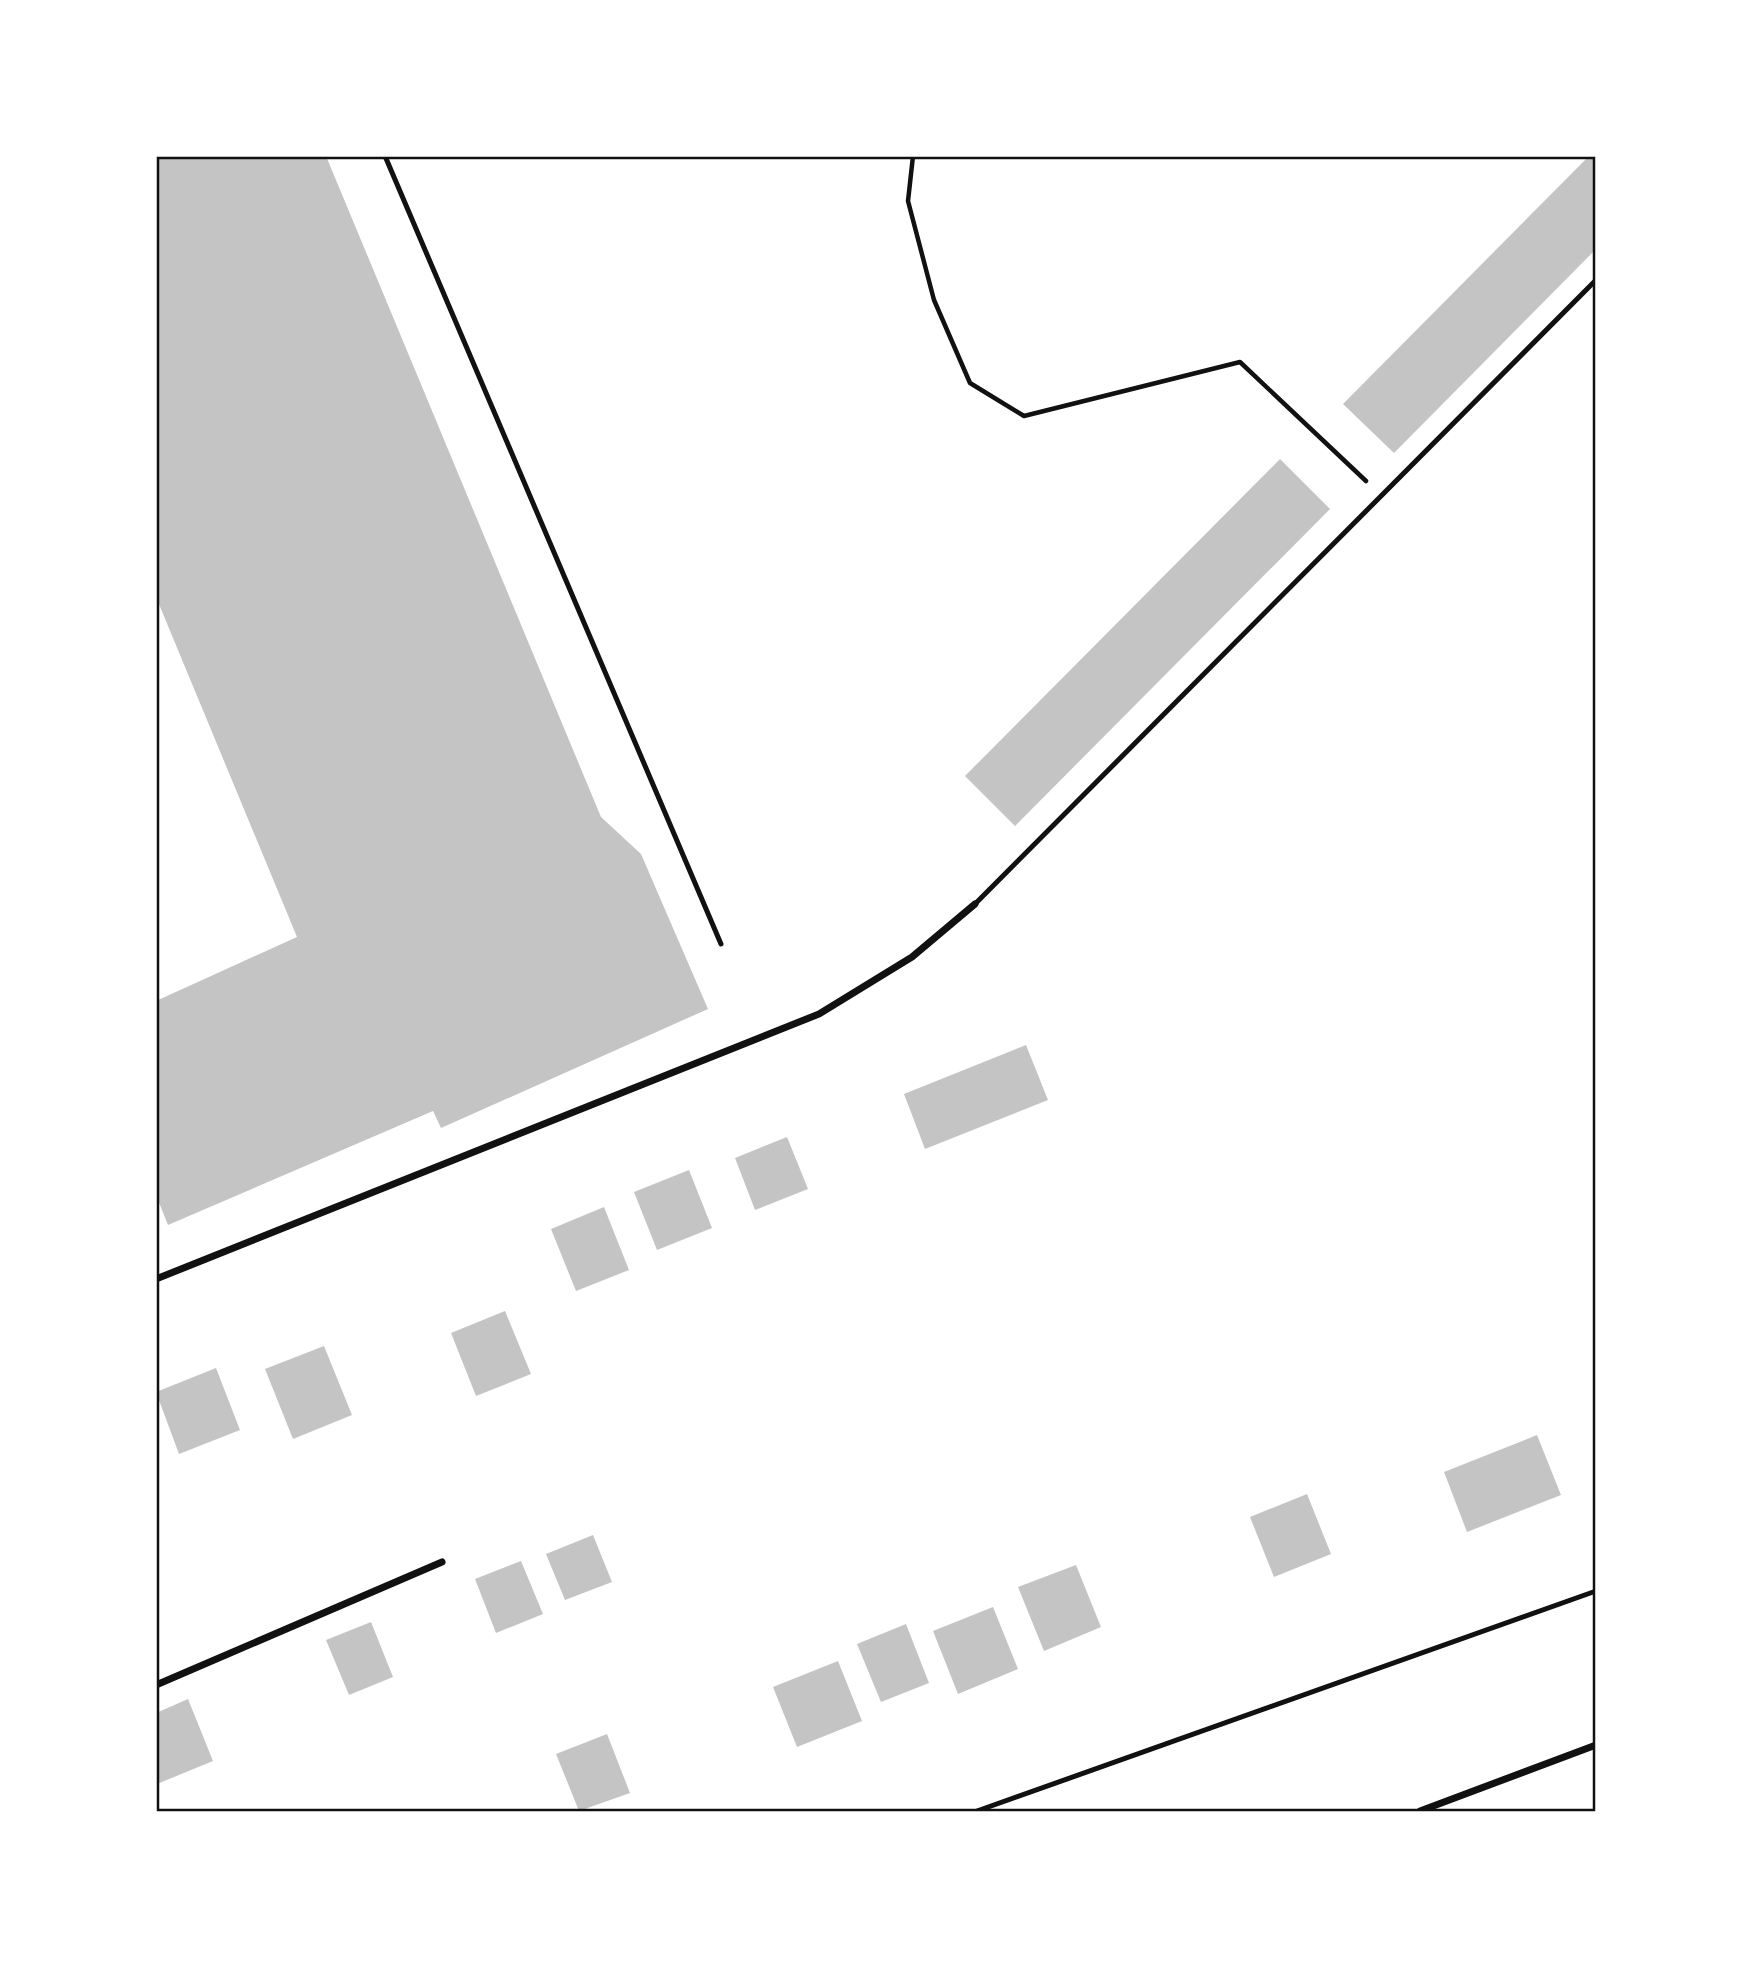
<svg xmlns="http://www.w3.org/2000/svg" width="1752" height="1967" font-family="'Nunito Sans',sans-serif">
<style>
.building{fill:#c4c4c4}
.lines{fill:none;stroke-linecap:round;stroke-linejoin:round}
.path{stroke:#111;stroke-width:4.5}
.service{stroke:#111;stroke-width:5}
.minor{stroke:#111;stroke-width:7}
.neatline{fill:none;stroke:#111;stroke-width:2.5}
</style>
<rect width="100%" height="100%" fill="#fff"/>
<path class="building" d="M156,156H326L601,817L641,854L708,1009L441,1128L433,1111L168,1225L156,1195V1001L297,937L156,597Z
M1589,156H1596V249L1394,453L1343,404Z
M1280,459L1330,509L1015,826L965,776Z
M1026,1045L1048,1100L925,1149L904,1094Z
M787,1137L808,1189L755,1210L735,1158Z
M689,1170L712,1228L657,1250L634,1192Z
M604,1207L629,1270L576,1291L551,1229Z
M505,1311L531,1374L476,1396L451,1333Z
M324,1346L352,1415L293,1439L265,1369Z
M216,1368L240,1430L179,1454L156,1392Z
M1537,1435L1561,1495L1467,1532L1444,1472Z
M1307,1494L1331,1554L1274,1577L1250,1517Z
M593,1535L612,1582L565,1600L546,1554Z
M521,1561L543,1614L496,1633L475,1579Z
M1076,1565L1101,1627L1044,1651L1018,1587Z
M993,1607L1018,1669L958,1694L933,1631Z
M371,1622L393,1677L349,1695L326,1640Z
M906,1624L929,1683L881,1702L857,1644Z
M838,1661L862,1721L797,1747L773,1687Z
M188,1699L213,1761L157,1784L156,1713Z
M607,1734L630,1793L579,1811L556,1754Z"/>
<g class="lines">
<path class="path" d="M913,156L908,201L934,300L970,383L1024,416L1240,362L1366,481"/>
<path class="service" d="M385,156L721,944
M975,904L1596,280
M977,1811L1596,1591"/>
<path class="minor" d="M156,1279L819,1014L912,957L975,904
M156,1685L442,1562
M1420,1811L1596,1745"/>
</g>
<rect width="1752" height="1967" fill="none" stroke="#ffffff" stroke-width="315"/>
<rect x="158" y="158" width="1436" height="1652" class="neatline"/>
</svg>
